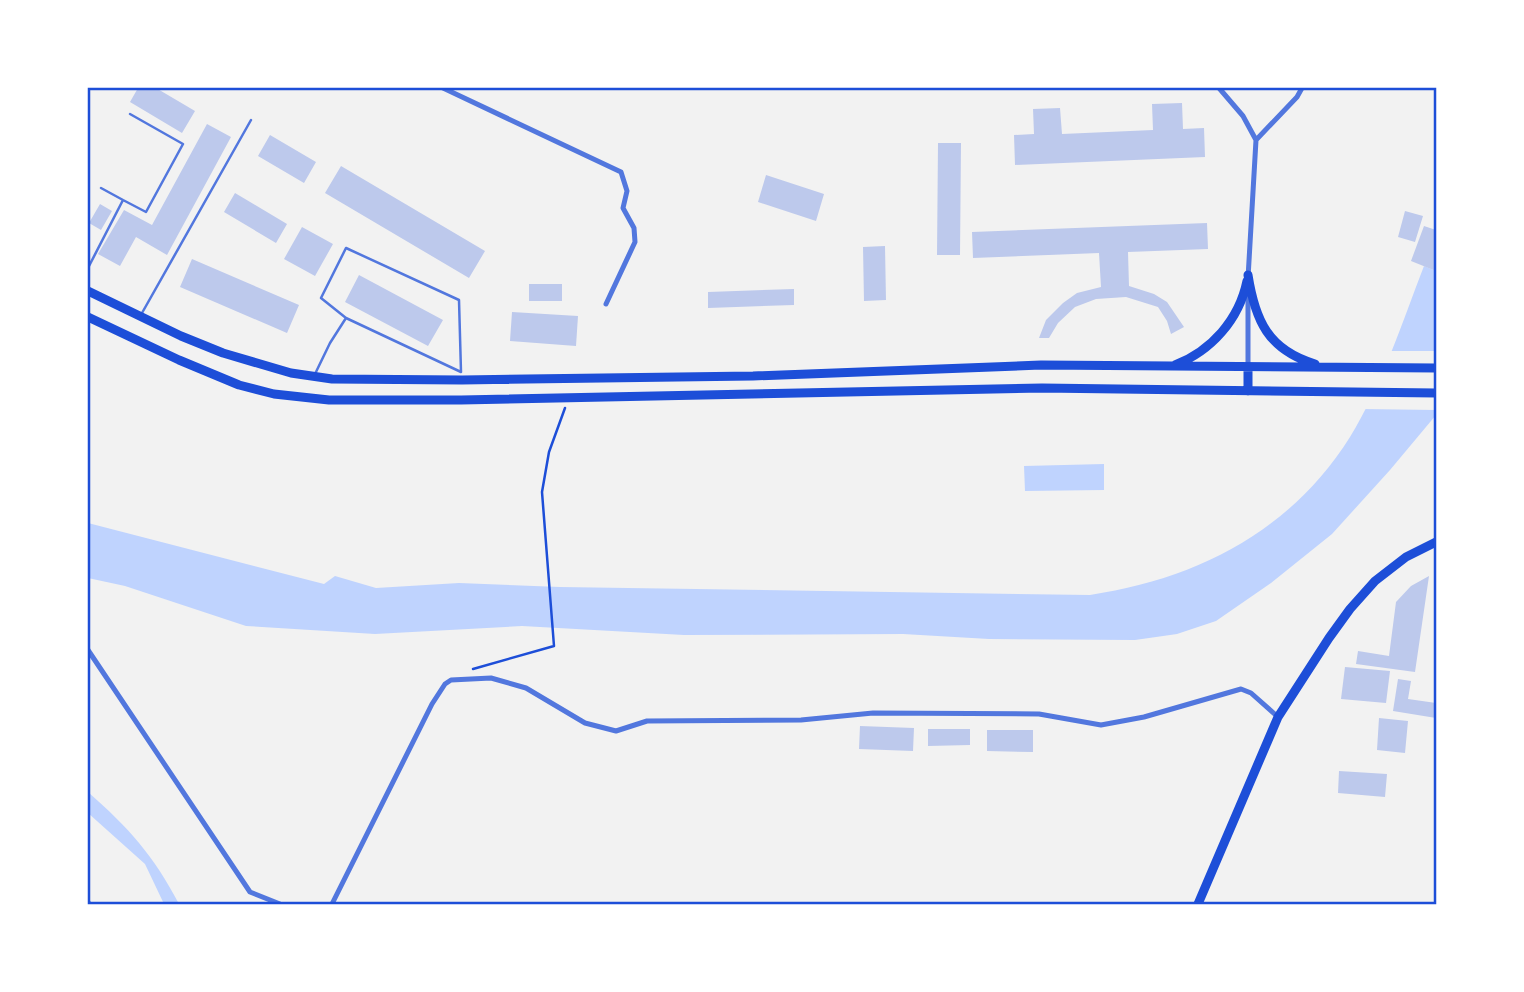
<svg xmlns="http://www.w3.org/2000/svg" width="1524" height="992" font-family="'Noto Sans',sans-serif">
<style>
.water{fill:#bfd3fe}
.pier{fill:#f2f2f2}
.building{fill:#bdc9ec}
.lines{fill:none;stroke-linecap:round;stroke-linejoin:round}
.path{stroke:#1d4ed8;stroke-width:2.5}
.service{stroke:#5277de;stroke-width:2.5}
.minor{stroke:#5277de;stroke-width:5}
.primary{stroke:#1d4ed8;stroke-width:9}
.neatline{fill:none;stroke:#1d4ed8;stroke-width:2.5}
</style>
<rect width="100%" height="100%" fill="#f2f2f2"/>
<path class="water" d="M1424,266L1436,271V415L1390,470L1332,534L1271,583L1216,621L1177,634L1135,640L989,639L903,634L684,635L522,626L375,634L246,626L125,586L88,578V523L324,584L335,576L376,588L459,583L560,587L1090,595C1197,579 1291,531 1350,437C1382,385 1402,323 1424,266Z
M1104,464V490L1025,491L1024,466Z
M88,792C129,828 154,856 179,904H164L145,864L88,813Z"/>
<path class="pier" d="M1387,351H1436V410L1361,409Z"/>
<path class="building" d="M138,88H156L195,111L182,133L130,102Z
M1182,103L1183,129L1204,128L1205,157L1015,165L1014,135L1034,134L1033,109L1060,108L1062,134L1153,130L1152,104Z
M207,124L231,137L167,255L136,237L120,266L98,254L124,210L152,225Z
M270,135L316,162L304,183L258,156Z
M938,143H961L960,255H937Z
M341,166L485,251L469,278L325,193Z
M766,175L824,194L816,221L758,202Z
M235,193L287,224L276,243L224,212Z
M100,204L112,211L101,230L89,223Z
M1405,211L1423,216L1415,242L1398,237Z
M1207,223L1208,249L1128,252L1129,286L1154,294L1167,302L1184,327L1171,334L1167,321L1158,307L1126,297L1096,299L1075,307L1058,323L1049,338H1039L1046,320L1063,303L1077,293L1101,287L1099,253L973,258L972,232Z
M1424,226L1436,230V271L1411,261Z
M302,227L333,244L315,276L284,259Z
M885,246L886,300L864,301L863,247Z
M192,259L299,305L287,333L180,287Z
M359,275L443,320L428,346L345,302Z
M529,284H562V301H529Z
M794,289V305L708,308V292Z
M512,312L578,316L576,346L510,341Z
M1429,576L1415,672L1356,664L1358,651L1389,656L1396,602L1411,586Z
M1345,667L1390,671L1386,703L1341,699Z
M1398,679L1411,681L1408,699L1436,703V718L1393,711Z
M1379,718L1408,721L1405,753L1377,750Z
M860,726L914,728L913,751L859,749Z
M928,729H970V745L928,746Z
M987,730H1033V752L987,751Z
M1339,771L1387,774L1385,797L1338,793Z"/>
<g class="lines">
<path class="path" d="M473,669L554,646L542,492L549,452L565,408"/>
<path class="service" d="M101,188L123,200
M88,268L123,200L146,212L183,144L130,114
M142,313L251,120
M315,374L330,343L346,318L461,372L459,300L346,248L321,298L346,318"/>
<path class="minor" d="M443,88L621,172L627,191L623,208L634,228L635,242L606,304
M1219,88L1243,116L1256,140L1248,278
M1256,140L1297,97L1302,88
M1248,367V291
M88,650L250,892L280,904
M88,902L89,904
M332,904L432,704L445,684L451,680L491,678L526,688L585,723L616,731L647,721L801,720L873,713L1039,714L1101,725L1144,717L1241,689L1251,693L1278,717"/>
<path class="primary" d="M1248,275C1255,320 1268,350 1315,364
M88,291L181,336L223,353L291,373L332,379L462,380L753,376L1041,365L1436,368
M88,317L179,360L239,385L274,394L329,400H461L1042,388L1436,393
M1175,365C1211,351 1239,320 1247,281
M1248,391V367
M1198,904L1278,717L1329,638L1350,609L1375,581L1406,557L1436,542"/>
</g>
<rect width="1524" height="992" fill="none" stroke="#ffffff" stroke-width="178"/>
<rect x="89" y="89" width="1346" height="814" class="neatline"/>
</svg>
